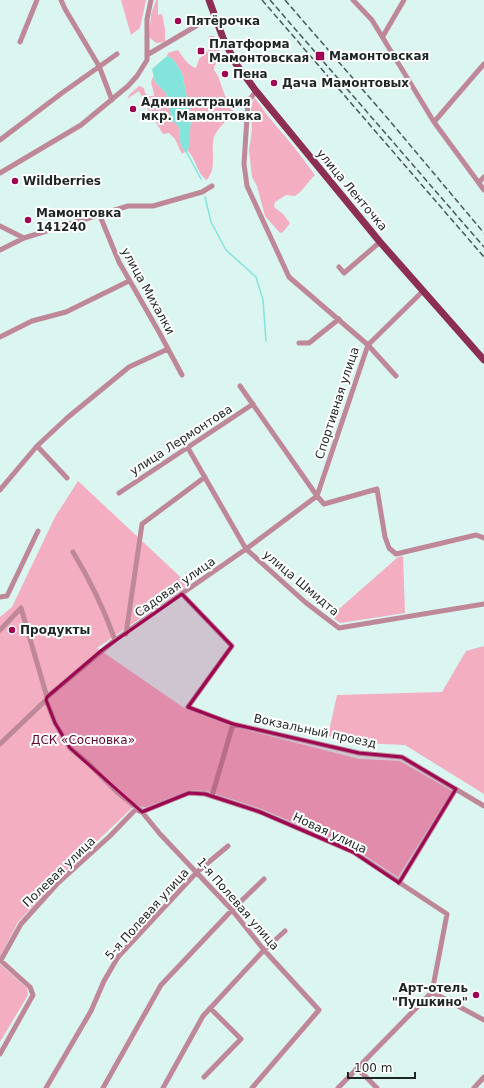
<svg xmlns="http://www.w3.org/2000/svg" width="484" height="1088" font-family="'DejaVu Sans',sans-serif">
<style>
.green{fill:#f3aec1}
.water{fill:#83e4db}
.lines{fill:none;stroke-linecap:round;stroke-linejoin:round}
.stream{stroke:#83e4db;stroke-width:1.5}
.minor{stroke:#bf8898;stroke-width:5}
.major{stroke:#8c2f52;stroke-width:7}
.rail{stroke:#4a5855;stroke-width:1.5;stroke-dasharray:6 3;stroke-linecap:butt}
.marked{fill:#9d0651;fill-opacity:0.2;stroke:#9d0651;stroke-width:3;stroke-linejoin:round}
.poi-dot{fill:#9d0651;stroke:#fff;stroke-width:1.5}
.labels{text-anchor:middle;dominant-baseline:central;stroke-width:4;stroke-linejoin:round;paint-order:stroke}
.poi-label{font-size:12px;font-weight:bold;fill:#1c2624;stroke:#fff;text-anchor:start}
.street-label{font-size:12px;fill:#1c2624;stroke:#fff}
.park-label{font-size:12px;fill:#5f052f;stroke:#fff}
</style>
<rect width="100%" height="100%" fill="#dbf5f1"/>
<path class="green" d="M121,0H146L140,28L131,35Z
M156,0H158V15L162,14L165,29V42L156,43L149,37L151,14Z
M209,36H214C221,48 222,56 214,67V70L218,76L225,96L229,99L234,109C230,119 217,128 214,137C210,150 218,170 206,180C196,171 196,159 188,151L191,118L182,73L173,59L167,56L168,53L178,50C183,57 188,66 196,68L199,59L209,50L210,46L208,41Z
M154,76L155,82L166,93L172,120C183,128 178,129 180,140C180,144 183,149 185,152L182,154L175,139L169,133L163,134L147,108L139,91L127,99L130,94L139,86L144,88L145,93L149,96H154C154,88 148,83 154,76Z
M255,98L267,115L294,147L315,175C307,182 305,189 295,196L286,195L275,202L274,207L283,214L290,223L283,232L280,233L265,216L257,186L252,177L249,150L252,130L251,109V105Z
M78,481L189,585L97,648L184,708L231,726L359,759L400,761L452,791L398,877L355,849L262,809L207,791L190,790L146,807L134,806L70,867L18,922L0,957V617L12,607L55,517Z
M403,556L405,613L340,623L331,616L398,557Z
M484,646V794L405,745L362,743L328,736L337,695L442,692L466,651Z
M0,964L27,988L28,995L0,1042Z"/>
<path class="water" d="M167,56L173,59L182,73L191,118L189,146L187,153L185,152C183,149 180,144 180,140C178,130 183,128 172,121L166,93L155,82L152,69Z"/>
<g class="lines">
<path class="stream" d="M187,153L201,179
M205,197L211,222L226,250L256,277L263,300L266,341"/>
<path class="minor" d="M61,0L65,9L99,66L112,100
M353,0L372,20L434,122L484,190
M383,36L404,0
M20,42L37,0
M147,55L201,23
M256,91L248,102L244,164L247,186L289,277L368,345L396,376
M434,122L484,64
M0,140L62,93L117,54
M0,173L81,125L128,86L137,76L147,60V19L151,0
M479,182L484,177
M100,216L119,262L159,332L182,375
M0,226L24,238
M0,250L24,238L128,206H153L202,192L212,186
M339,267L344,273L380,242
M0,337L32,321L66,312L129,281
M299,343H309L339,319
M240,386L317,496L324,504L377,489L385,537L389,548L396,554L476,535L484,538
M37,446L67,478
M188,448L246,549L305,602L339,628L484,604
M0,490L37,446L67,418L129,367L168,349
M119,493L253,404
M317,496L368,345L423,291
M73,552C90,580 104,609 115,640
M182,594L232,646L188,707L233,724L359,753L402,757L484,806
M0,597L7,596L38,531
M0,630L21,608L47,697L46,700L55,723L70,748L89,764L117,792L142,812L160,834L232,910L264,950L319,1010L252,1088
M126,634L142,524L205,477
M47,697L115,640L246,549L317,496
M0,744L46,700
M212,796L233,724
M142,812L189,793L205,794L260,812L353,852L447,914L432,992
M399,883L456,789
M0,960L30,987L33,995L0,1054
M1,960L21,924L57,884L110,836L136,809L139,811
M432,992L484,1020
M357,1068L377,1088
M204,1077L241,1039L210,1008
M46,1088L91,1011L104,981L118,957L197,872L228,846
M103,1088L161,985L232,910L264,879
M163,1088L203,1016L264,950L285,931
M338,1088L432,992
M474,1088L484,1077"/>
<path class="major" d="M209,0L223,38L236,64L256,91L380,242L484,360"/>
<path class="rail" d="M262,0L484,257
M270,0L484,247
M285,0L389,120L484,233"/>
</g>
<path class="marked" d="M182,594L232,646L188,707L233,724L359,753L402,757L456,789L399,883L353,852L260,812L205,794L189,793L142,812L70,748L55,723L46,700L47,697L102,650Z"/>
<g class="poi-dot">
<circle cx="178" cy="21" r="4"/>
<rect x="197" y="47" width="8" height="8" rx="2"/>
<rect x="315" y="51" width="10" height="10" rx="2"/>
<circle cx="225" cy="74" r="4"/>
<circle cx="274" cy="83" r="4"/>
<circle cx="133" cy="109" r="4"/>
<circle cx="15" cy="181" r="4"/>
<circle cx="28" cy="220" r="4"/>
<circle cx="12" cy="630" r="4"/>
<circle cx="476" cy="995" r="4"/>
</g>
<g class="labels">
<g class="poi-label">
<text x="186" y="21">Пятёрочка</text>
<text x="209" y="44">Платформа<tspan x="209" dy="14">Мамонтовская</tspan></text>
<text x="329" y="56">Мамонтовская</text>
<text x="233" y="74">Пена</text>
<text x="282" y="83">Дача Мамонтовых</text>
<text x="141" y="102">Администрация<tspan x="141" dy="14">мкр. Мамонтовка</tspan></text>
<text x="23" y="181">Wildberries</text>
<text x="36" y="213">Мамонтовка<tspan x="36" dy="14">141240</tspan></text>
<text x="20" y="630">Продукты</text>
<text x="468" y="988" text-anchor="end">Арт-отель<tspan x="468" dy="14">"Пушкино"</tspan></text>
</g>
<g class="street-label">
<text transform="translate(352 190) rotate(50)">улица Ленточка</text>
<text transform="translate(148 291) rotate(61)">улица Михалки</text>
<text transform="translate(337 403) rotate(-72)">Спортивная улица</text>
<text transform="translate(181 440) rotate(-33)">улица Лермонтова</text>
<text transform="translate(301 583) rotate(40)">улица Шмидта</text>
<text transform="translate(175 587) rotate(-35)">Садовая улица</text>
<text transform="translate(315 731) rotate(12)">Вокзальный проезд</text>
<text transform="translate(330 833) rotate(25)">Новая улица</text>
<text transform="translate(59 872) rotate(-44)">Полевая улица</text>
<text transform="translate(238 904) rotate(49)">1-я Полевая улица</text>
<text transform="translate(147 914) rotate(-48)">5-я Полевая улица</text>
</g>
<g class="park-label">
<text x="83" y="740">ДСК «Сосновка»</text>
</g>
</g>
<path d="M348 1072v6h67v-6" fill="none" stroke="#1c2624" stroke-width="2"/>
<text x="354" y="1072" font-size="12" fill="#1c2624" stroke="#ffffff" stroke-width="3" paint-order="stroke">100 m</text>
</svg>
